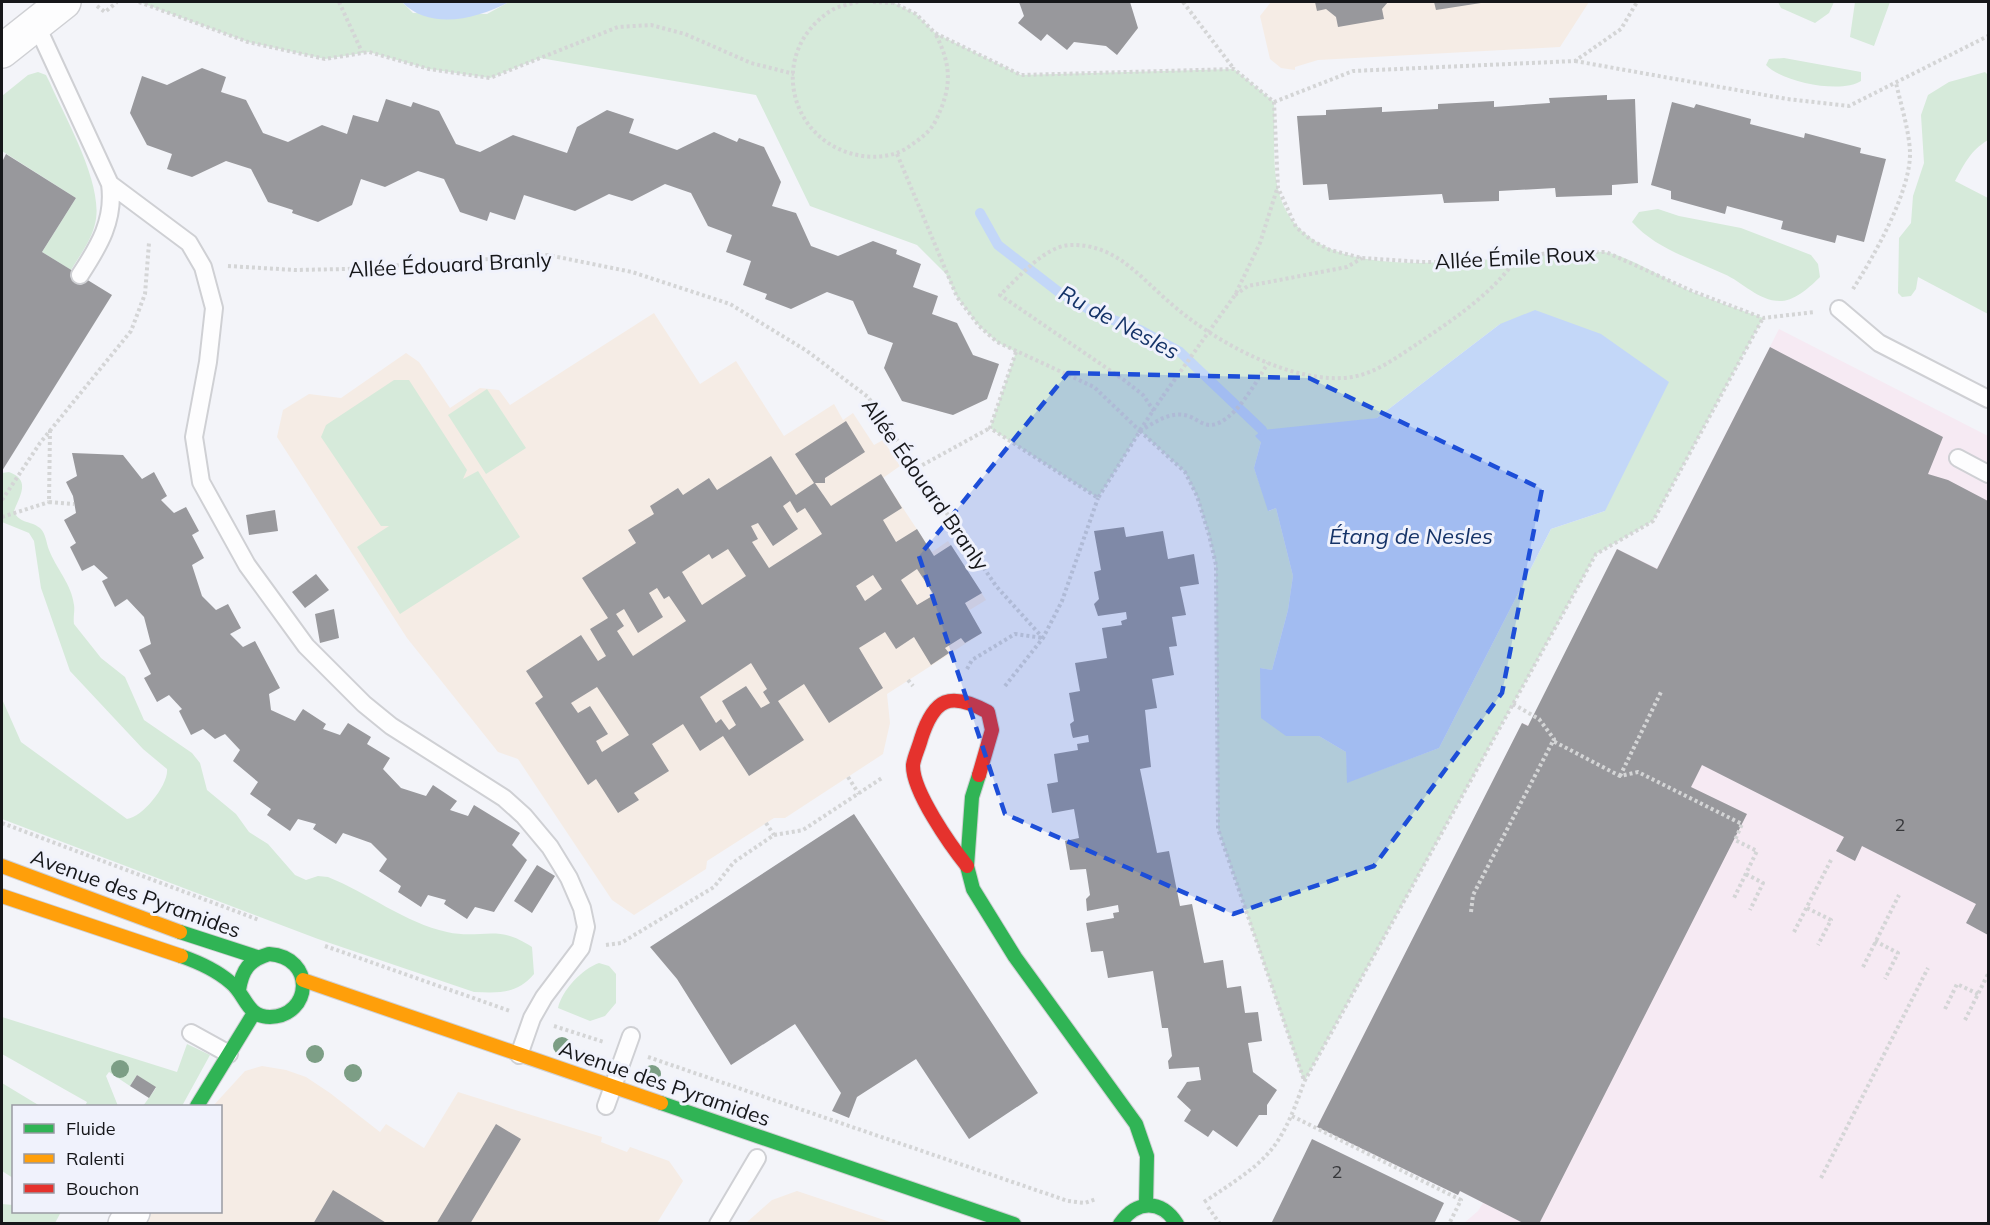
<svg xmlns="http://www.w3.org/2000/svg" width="1990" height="1225" font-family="Mulish,sans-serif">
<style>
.commercial{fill:#f6eaf3}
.education{fill:#f5ece5}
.green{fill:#d6eada;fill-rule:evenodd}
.water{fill:#c3d7f8}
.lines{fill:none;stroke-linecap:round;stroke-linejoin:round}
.stream{stroke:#c3d7f8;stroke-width:10}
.building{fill:#98989c;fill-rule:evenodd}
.lane-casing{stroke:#cfd0d4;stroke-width:20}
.street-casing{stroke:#cfd0d4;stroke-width:36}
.fast-casing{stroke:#cfd0d4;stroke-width:16}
.slow-casing{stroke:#cfd0d4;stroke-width:16}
.jam-casing{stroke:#cfd0d4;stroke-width:16}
.path{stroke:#d4d5d6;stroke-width:4;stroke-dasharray:3 3;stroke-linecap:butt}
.lane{stroke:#fdfdfe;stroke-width:16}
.street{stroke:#fdfdfe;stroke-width:33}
.fast{stroke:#30b455;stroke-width:14}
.slow{stroke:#ff9f0a;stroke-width:14}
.jam{stroke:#e5322d;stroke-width:14}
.path-bridge{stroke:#d4d5d6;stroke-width:4;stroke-dasharray:3 3;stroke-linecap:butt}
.tree{fill:#7c9e85}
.marked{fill:#1d4ed8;fill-opacity:0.2;stroke:#1d4ed8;stroke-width:4.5;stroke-dasharray:12 8;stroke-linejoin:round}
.labels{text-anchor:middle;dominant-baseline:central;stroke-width:6;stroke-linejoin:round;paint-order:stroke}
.number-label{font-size:18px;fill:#36373a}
.street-label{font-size:21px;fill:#16171a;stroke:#f0f2fc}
.water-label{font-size:22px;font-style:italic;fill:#153368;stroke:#f0f2fc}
</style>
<rect width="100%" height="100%" fill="#f3f4f9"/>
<path class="commercial" d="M1779,329L1988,436V1223H1464L1478,1211L1483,1203L1460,1191L1458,1195L1317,1127L1522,723L1529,725L1617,549L1657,568Z"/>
<path class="education" d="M1271,2H1589L1560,47L1318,60L1295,67V70L1281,68L1270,59L1260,16Z
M654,313L700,384L736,361L784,436L834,404L843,420L853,413L874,445L883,440L900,466L883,478L932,552L948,541L986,600L968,611L982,633L887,694L890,723L883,754L785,818H774L707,861L706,869L634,915L612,900L518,759L498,752L407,638L277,437L283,410L309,394L341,398L406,353L419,362L450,408L480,388L499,390L510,405Z
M262,1066L286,1070L306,1077L330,1093L380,1132L386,1124L424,1148L458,1092L602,1137L601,1142L627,1152L630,1147L669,1161L683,1181L657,1223L142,1224L149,1212H220V1106H213L245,1071Z
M797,1191L893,1223H746L772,1200Z"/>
<path class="green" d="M139,2H402L413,13L487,14L509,2H892L916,14L935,33L1021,75L1234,69L1274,102C1275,128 1272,164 1278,189C1306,308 1519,246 1603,252C1626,254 1668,281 1690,291C1714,301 1739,309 1763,318L1653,521L1596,554L1304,1082L1218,829L1216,565L1209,535L1197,496L1185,472L1140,431L1098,498L990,428L1016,352L997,342L979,326L957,297L946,274L917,245L810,206L756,95L540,58L490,78L429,69L369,52L325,59L248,42ZM1500,324L1605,511L1551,529L1439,748L1348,782L1346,752L1319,736H1286L1260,668L1272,670L1288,610L1293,576L1276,508L1269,511L1254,468L1261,442L1340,423L1377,418Z
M1778,2H1834L1829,13L1815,23L1781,8Z
M1855,2H1890L1874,46L1850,37Z
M1784,58L1861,72V81C1841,94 1782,82 1766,65L1769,59Z
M38,72L46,75L50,83C65,118 105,186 95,224C91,241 80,255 71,270L42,252L76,198L2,151V96L28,75Z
M1985,72L1988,75V140C1970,151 1965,163 1955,181L1988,198V314L1918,277L1916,289L1911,296L1902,297L1898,293L1899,238L1911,223L1913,196L1924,163L1921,115L1928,95L1949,82Z
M1658,209L1679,216L1741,228L1811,255L1818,264L1820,277C1811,286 1796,300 1782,301C1759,302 1743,282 1724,274C1692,259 1656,249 1632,222L1639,212Z
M394,380H409L467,470L463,479L478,471L520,537L400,614L357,547L389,526H381L321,437L326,425Z
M487,389L526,448L486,474L448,415Z
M9,472C31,480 20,495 14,511C19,524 30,520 40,528C46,534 46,542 49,550C56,568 72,585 74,605C75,611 73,617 74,624L101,658L125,677L144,720L192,753L200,763L207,790L236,814L249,832L268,844L295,875L306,880L318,876L328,877C368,893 405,923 447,932C482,940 497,923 532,947L534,974C517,994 500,993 474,992L318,939L2,819V699L21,742L127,819C143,817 169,784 167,769L143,749L70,671L41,588L34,541L29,533L2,522V473Z
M599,963L609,966L616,974V1003L605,1016L590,1021L558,1008C562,990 582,969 599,963Z
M2,1017L177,1072L187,1044L210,1055L182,1106H143L156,1088L137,1075L130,1086L109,1072L106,1076L118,1106H85L87,1102L2,1054Z
M2,1083L40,1106H14L13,1178L2,1171Z
M2,1204L13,1205L14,1212H61L55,1223H2Z"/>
<path class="water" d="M402,2H509C477,19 430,31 402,2Z
M1535,310L1601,334L1669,382L1605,511L1551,529L1439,748L1347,783L1346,752L1319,736H1286L1261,718L1260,668L1272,670L1288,610L1293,576L1276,508L1268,511L1254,468L1261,442L1255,436L1262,430L1377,418L1500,324Z"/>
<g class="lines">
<path class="stream" d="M980,213L998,245L1060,293L1097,314L1140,330L1180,352L1262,430"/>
</g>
<path class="building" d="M1019,2H1130L1138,28L1117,55L1106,46L1074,42L1067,50L1047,34L1041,41L1018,23L1024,16Z
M1315,2H1388L1382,9L1384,19L1338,27L1336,17L1326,9L1317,11Z
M1434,2H1481V3L1436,10Z
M202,68L226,77L221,92L246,100L263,133L288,142L322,125L347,134L353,115L378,122L386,99L411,107L413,102L439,111L456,144L480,152L513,135L567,153L577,127L607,110L634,119L629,133L677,150L714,132L737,142L739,138L764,147L781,182L772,206L796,213L811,246L838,256L873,241L897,250L896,254L921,264L913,287L938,296L932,314L957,323L973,355L999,364L987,399L953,415L902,401L884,368L893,343L868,334L853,301L827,292L791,309L765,299L767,294L743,285L751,261L726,252L732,235L708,226L691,193L665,184L632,201L609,194L575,211L524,195L515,220L490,212L487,221L460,212L444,179L418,171L385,187L361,179L352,205L318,222L292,213L293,210L268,202L251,169L226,161L192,177L167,169L172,154L147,145L130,113L142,76L167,85Z
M1607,95V100L1635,99L1638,183L1612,185V195L1556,197L1555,188L1499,191V201L1444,203L1442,194L1329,200L1327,184L1303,185L1297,116L1326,115V110L1382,107V112L1438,109V104L1494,101V107L1550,103L1549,98Z
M1672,102L1694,108L1696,104L1751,119L1750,124L1804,138L1805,133L1861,148L1860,153L1886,159L1864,242L1837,235L1835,243L1781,229L1783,221L1727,206L1725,214L1671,199V191L1651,185Z
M6,154L76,198L42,252L112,295L2,471V162Z
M1770,347L1943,437L1928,474L1948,480L1988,501V935L1966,923L1976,904L1862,846L1855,861L1836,851L1844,837L1702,765L1691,787L1747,814L1539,1224H1525L1460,1191L1458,1195L1317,1127L1522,723L1528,726L1617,549L1657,569Z
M846,421L865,452L825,478V483H815L831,506L881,474L902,508L883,520L896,542L917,529L934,556L951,545L982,593L965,603L982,633L965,643L961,638L945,648L949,653L931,665L914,637L896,649L885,632L859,648L883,688L829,723L804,684L778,701L804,740L749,776L723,736L700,751L683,724L652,744L669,771L634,793L639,800L618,813L596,779L588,785L535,703L543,697L526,671L581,635L598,661L606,656L590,629L608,618L582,578L636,543L628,530L654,514L650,506L678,488L683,495L709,478L717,490L771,456L796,495L814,483L795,454ZM790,501L797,513L805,508L822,534L769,568L752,542L758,539L751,526L758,523L773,546L798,529L783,506ZM728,549L746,576L702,605L682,572L709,554L712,559ZM917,569L934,595L917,605L901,580ZM873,575L882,589L865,601L856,586ZM657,588L664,599L669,596L686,621L633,656L617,631L624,626L616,614L624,609L638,633L663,617L649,593ZM751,663L767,689L763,692L770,703L761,708L746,686L722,701L736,725L729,730L721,719L716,723L700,697ZM597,687L629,735L602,752L596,741L608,734L590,706L578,713L571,703Z
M72,453L123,455L142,479L154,472L167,496L161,500L174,513L186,507L199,531L192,535L204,558L192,565L202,596L216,610L228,604L241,628L230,634L243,647L255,641L280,688L269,694L271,710L295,721L303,709L326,724L323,729L340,735L348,723L371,737L367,744L390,758L383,769L401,788L426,796L433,785L457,801L450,810L468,816L474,805L520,833L512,845L527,860L494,912L475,907L467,919L444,904L446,900L428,895L421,907L398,892L401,886L379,871L387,859L371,843L343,833L336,844L313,829L316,824L298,819L290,831L267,815L271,809L250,794L258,782L233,761L240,750L225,734L215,739L203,729L191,735L179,711L182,709L169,695L157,702L144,678L151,674L139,650L151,644L144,617L127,599L115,607L102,581L108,578L94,565L82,571L70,547L76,543L64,520L76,513L73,496L66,482L77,476Z
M275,510L278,531L249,535L246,515Z
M1124,527L1126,537L1163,531L1168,559L1194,554L1199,584L1180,587L1186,615L1172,617L1177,646L1169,647L1174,675L1152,679L1157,708L1145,710L1151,767L1140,769L1157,853L1169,851L1180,906L1192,904L1204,963L1223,960L1227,988L1241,986L1245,1013L1258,1012L1262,1041L1248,1043L1253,1072L1277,1090L1267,1105V1115H1259L1237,1147L1213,1130L1208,1137L1184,1121L1191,1110L1177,1097L1187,1082L1201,1080L1199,1067L1169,1069L1168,1061L1172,1056L1168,1028H1162L1153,971L1108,978L1103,951L1091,952L1086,923L1114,918L1113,913L1119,912L1118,905L1087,911L1086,899L1090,895L1086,869L1070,870L1065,841L1079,838L1074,809L1052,813L1047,784L1058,782L1054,754L1078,750L1077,744L1089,742L1088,735L1073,738L1072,735L1070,724L1074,721L1069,693L1080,691L1075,663L1107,658L1102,628L1122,625L1121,621L1127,619L1126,612L1098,616L1094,604L1099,599L1094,572L1101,570L1094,531Z
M316,574L329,590L305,608L292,592Z
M334,609L339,638L320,643L315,614Z
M854,814L1038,1093L969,1139L916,1059L857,1097L849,1118L832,1111L841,1093L795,1024L731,1065L677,979L650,947Z
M537,865L555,876L532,913L514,901Z
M137,1075L156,1087L149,1098L130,1086Z
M496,1124L521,1139L470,1224H436Z
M1312,1139L1444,1203L1434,1224H1271Z
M333,1190L388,1224H313Z"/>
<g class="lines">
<defs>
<path id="lane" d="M36,24L110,184L189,243L203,267L214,308L208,362L194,437L201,482L247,565L306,646L364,704L391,726L504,798L524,816L550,847L569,878L582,908L586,927L581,948L544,997L532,1018L519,1055
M80,275C99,246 115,220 110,184
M1839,309L1879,343L1988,399
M1958,458L1988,474
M191,1033L229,1054
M606,1106L631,1036
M718,1224L757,1158"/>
<path id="street" d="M2,51L64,2
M125,1224L133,1212"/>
<path id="fast" d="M979,775L972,797L967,866L973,889L1015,957L1136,1124L1147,1156L1146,1204
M180,932L257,957
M181,956C198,962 216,970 230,982C246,994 246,1017 270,1017C312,1016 316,957 269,954C249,960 242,970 239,990
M661,1103L1014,1224
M197,1106L254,1013
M1120,1224C1136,1200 1161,1199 1177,1224"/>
<path id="slow" d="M2,866L180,932
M2,896L181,956
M303,980L661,1103"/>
<path id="jam" d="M967,866C951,846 912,791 913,765C914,757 919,747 921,739C934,698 950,691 988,712L992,730L979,775"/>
</defs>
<use href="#lane" class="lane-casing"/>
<use href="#street" class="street-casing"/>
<use href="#fast" class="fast-casing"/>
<use href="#slow" class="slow-casing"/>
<use href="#jam" class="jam-casing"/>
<path class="path" d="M139,2L248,42L325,59L369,52L429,69L490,78L618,27L651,25L685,34L751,63L794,74
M339,2L362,52
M858,2C850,4 839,6 832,10C766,51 788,145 863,156C878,158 894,156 907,148C918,140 930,133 936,120C952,87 952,66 935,33
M873,2L892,3
M892,2L916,14L935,33L1021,75L1234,69L1274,102L1278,188L1296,227L1311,240L1330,250L1362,258L1422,262H1476L1557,252H1606L1692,291L1763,318L1815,312
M1183,2L1234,69
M97,6L105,12L117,2
M1575,61L1787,99L1849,106L1988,36
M1274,102L1353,71L1575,61L1621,29L1637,2
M897,154L957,297L979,326L997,342L1094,387L1140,431
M228,266L295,270L346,269L548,255L632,272L730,304L807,351L868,397L996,586L1043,638
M1853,289C1874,256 1911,191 1910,152C1909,130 1901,105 1896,83
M1236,293L1260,243L1277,189
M1235,295L1248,286L1347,267L1362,258
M1016,352L990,428L1098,498L1140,431L1185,472L1197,496L1209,535L1216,565L1218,829L1304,1080
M1154,411L1143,395L1124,380L1000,295C1017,279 1044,247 1069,245C1114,243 1138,275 1168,301C1211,340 1293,386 1352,377C1377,373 1400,355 1420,342C1454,319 1493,293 1516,259
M50,430L49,502L74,504
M1140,430L1163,396
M1140,431C1154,423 1171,410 1188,416C1195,418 1201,424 1209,425C1233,426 1257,380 1268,363
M917,468L990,428
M2,500L40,443L131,331L145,294L149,243
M2,517L49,502
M967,669L972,660L1015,634L1043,638
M908,680L913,686
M1005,686L1043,638L1062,601L1098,498
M1513,704L1539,719L1554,739L1553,741
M1620,776L1661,692
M848,777L859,794
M2,823L259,920
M766,823L774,835
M1746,874L1763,883L1750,910
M1807,908L1831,920L1818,945
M1471,912L1473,895L1553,741L1620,776L1638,772L1742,824L1735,840L1757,851L1733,900
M1794,932L1831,860
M1875,941L1898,953L1885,979
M606,945L621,943L714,887L734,862L774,835L803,830L882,778
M325,946L510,1011
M1863,967L1899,895
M1945,1009L1957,984L1978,994
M1965,1020L1988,974
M554,1026L604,1042
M648,1057L1068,1201L1085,1203L1096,1199
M1292,1116L1461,1200L1449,1224
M1821,1178L1928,968
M1204,1202C1267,1160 1279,1154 1304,1082L1596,554L1653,521L1763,318
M1208,1207L1220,1224"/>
<use href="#lane" class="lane"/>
<use href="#street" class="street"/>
<use href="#fast" class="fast"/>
<use href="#slow" class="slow"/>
<use href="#jam" class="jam"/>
<path class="path-bridge" d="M1163,396L1235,295"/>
</g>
<g class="tree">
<circle cx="562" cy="1046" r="9"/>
<circle cx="315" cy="1054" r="9"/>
<circle cx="120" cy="1069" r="9"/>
<circle cx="353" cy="1073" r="9"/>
<circle cx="652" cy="1074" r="9"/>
</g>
<path class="marked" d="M1068,373L1309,378L1542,489L1502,693L1374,866L1233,914L1005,814L919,556Z"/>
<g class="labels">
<g class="number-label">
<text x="1900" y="824">2</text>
<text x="1337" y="1171">2</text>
</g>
<g class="street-label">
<text transform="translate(1515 257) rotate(-3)">Allée Émile Roux</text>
<text transform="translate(450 264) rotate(-3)">Allée Édouard Branly</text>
<text transform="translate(926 484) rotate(55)">Allée Édouard Branly</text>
<text transform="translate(136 893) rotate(20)">Avenue des Pyramides</text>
<text transform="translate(665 1083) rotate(19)">Avenue des Pyramides</text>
</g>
<g class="water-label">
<text transform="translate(1119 322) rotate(28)">Ru de Nesles</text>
<text x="1411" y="536">Étang de Nesles</text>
</g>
</g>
<rect width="1990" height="1225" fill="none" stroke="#16171a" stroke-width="6"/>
<rect x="12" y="1105" width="210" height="108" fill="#f0f2fc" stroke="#999aa2" stroke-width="1.5"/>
<rect x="24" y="1124" width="30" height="9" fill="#30b455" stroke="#999aa2" stroke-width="1.5"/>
<text x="66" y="1135" font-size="18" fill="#16171a">Fluide</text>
<rect x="24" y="1154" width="30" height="9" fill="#ff9f0a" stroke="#999aa2" stroke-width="1.5"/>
<text x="66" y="1165" font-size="18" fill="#16171a">Ralenti</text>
<rect x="24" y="1184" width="30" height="9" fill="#e5322d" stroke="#999aa2" stroke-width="1.5"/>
<text x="66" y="1195" font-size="18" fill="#16171a">Bouchon</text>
</svg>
